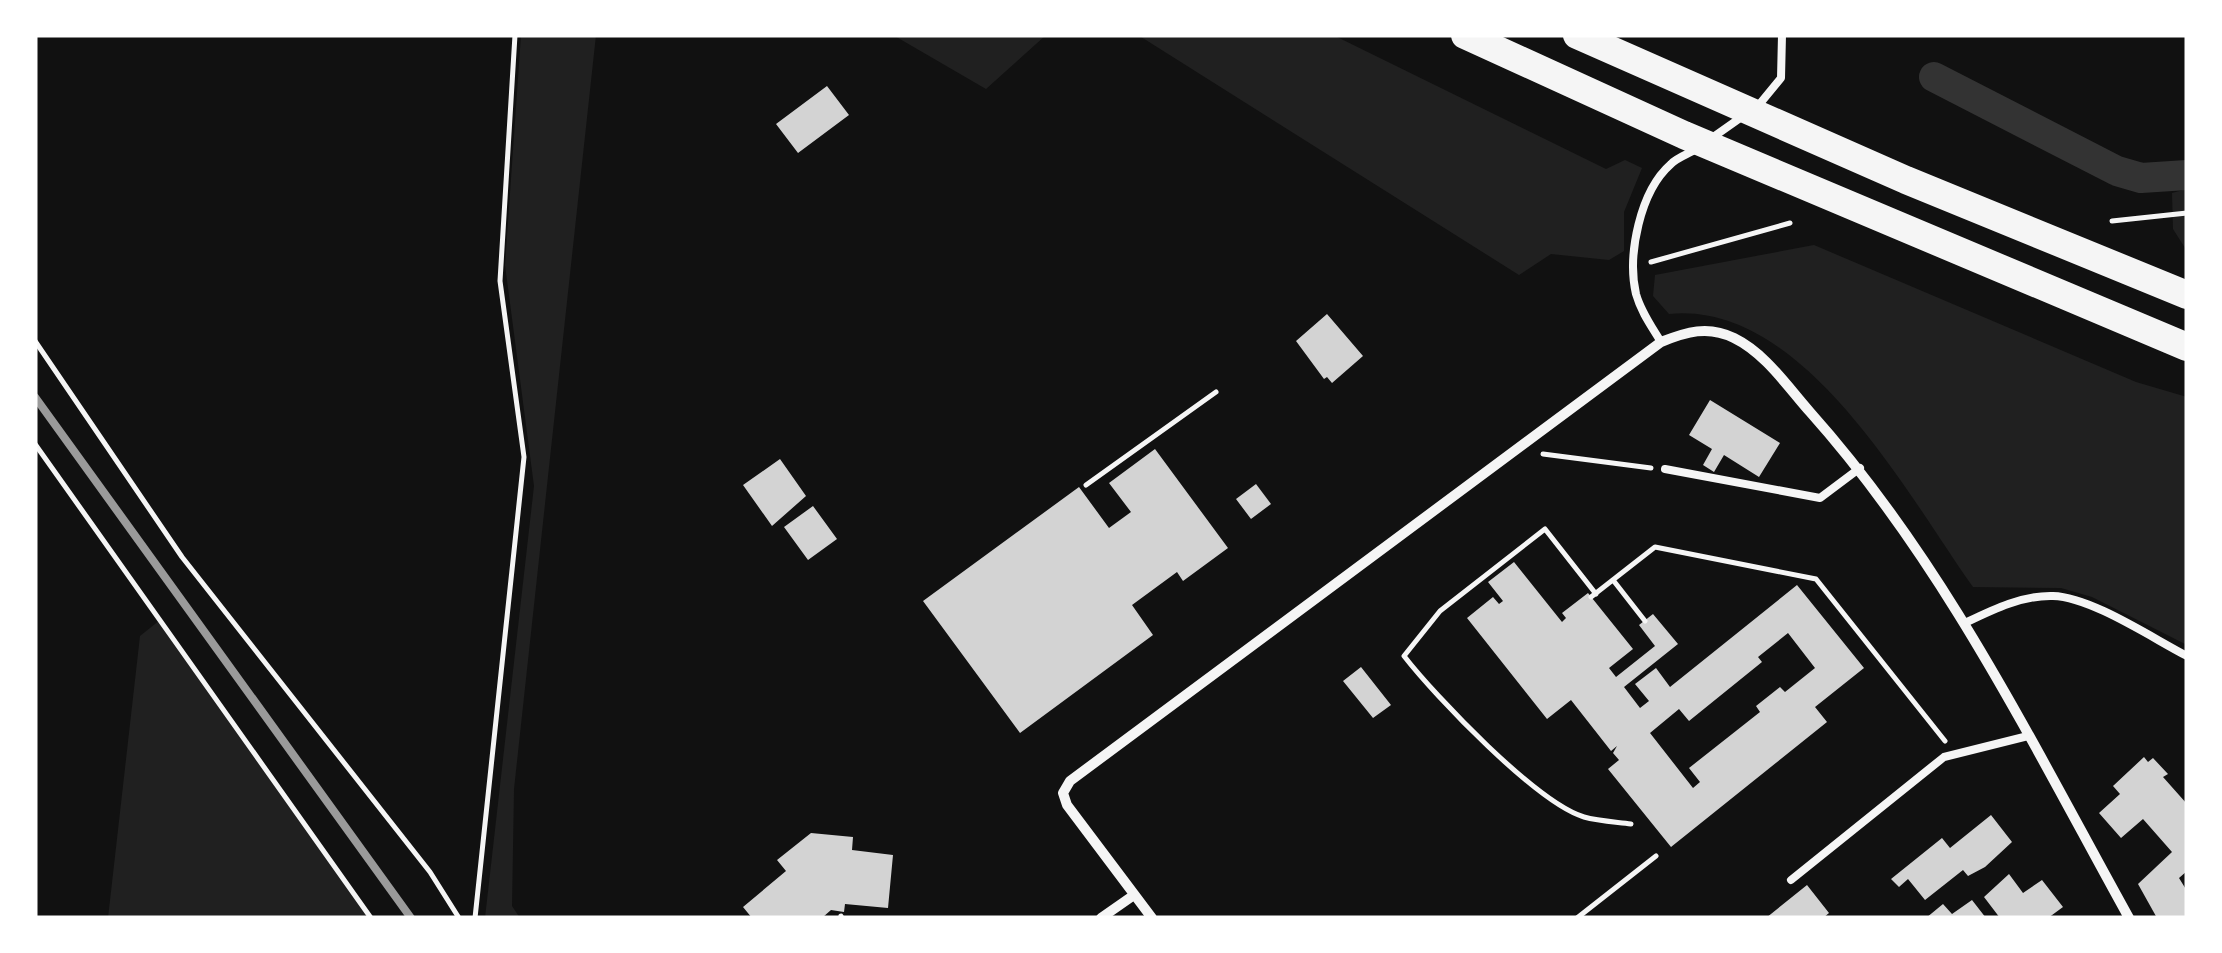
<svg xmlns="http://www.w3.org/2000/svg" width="2222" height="953" font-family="Poppins,sans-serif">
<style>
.green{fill:#202020}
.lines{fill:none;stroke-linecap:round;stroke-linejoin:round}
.canal{stroke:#333;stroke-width:30}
.building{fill:#d3d3d3;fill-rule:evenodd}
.path{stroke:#f5f5f5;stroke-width:5}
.service{stroke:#f5f5f5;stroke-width:8}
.minor{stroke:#f5f5f5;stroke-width:10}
.trunk{stroke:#f5f5f5;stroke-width:28}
.rail{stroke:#9a9a9a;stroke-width:8}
</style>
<rect width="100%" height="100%" fill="#111"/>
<path class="green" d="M521,35H596L514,789L512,906L520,918H485L534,486L505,265Z
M893,35H1046L986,89Z
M1138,35H1333L1606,169L1625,160L1642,168L1624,212V251L1609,260L1551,254L1519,275Z
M2187,189V251L2173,229L2172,193Z
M1814,245L2136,382L2187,397V645L2092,597L2061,588L1973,587C1906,493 1803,300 1669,314L1653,296L1655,275Z
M160,620L371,918H108L140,636Z"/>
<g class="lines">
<path class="canal" d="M1934,77L2117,171L2141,178L2187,175"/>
</g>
<path class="building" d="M827,86L849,115L798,153L776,124Z
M1327,314L1363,356L1332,383L1327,377L1324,379L1296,341Z
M1710,400L1780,443L1759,477L1724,455L1714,472L1703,465L1712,449L1689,435Z
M1155,449L1228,548L1183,581L1177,572L1132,605L1153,635L1020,733L923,601L1079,487L1109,528L1131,512L1109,483Z
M780,459L806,496L772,526L743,485Z
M1256,484L1271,504L1251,519L1236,499Z
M813,506L837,539L808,560L784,527Z
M1514,562L1562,622L1566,618L1562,613L1588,593L1633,649L1609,668L1616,677L1655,646L1639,625L1653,614L1678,644L1624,687L1640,708L1649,701L1635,684L1656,668L1670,687L1797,585L1864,668L1815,707L1827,722L1671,847L1608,769L1619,760L1613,753L1617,746L1611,751L1571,700L1547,719L1467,618L1493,597L1499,604L1503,601L1488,582ZM1788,633L1815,668L1785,692L1780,687L1756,706L1760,712L1689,768L1700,782L1693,788L1650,733L1679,709L1689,721L1762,662L1758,657Z
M1361,667L1391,705L1373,718L1343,681Z
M2144,757L2148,762L2153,758L2168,774L2163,777L2187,804V871L2179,878L2187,891V918H2157L2138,884L2172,852L2143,819L2121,838L2099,813L2120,794L2113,786Z
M1991,815L2012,842L1985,867L1968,876L1963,870L1925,900L1908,879L1899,887L1891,879L1942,838L1950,848Z
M811,833L853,837L852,850L893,855L888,908L845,904L844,912L831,910L823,917L752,918L743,907L786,871L777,860Z
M2009,874L2023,893L2042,880L2063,907L2048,918H2000L1984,897Z
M1807,885L1829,913L1823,918H1766Z
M1972,900L1986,918H1926L1943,904L1952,914Z"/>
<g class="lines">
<path class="path" d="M2112,221L2187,213
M1651,262L1790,223
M35,341L182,557L430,872L459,918
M35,444L371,918
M1543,454L1651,468
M1086,485L1216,392
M1613,580L1645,621
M1596,594L1545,529L1440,611L1404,656C1435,696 1537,803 1584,817C1598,821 1616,822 1631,824
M1591,597L1655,547L1816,579L1945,741
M841,916L842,918
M475,918L524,457L500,281L515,35
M1577,918L1656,856"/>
<path class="service" d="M1758,106L1781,78L1782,35
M1709,140L1743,116
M1661,342C1652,327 1641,312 1636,294C1627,255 1640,191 1671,164C1678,157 1689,154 1698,148
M1665,469L1820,498L1860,468
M1965,623C1992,610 2022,595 2053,596C2091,597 2152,638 2187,656
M1791,880L1944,757L2028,736"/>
<path class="minor" d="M1101,918L1134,895
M1152,918L1067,805L1063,793L1070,781L1661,342C1686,332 1708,325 1734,338C1765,353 1787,386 1810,412C1944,562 2032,743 2129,918"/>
<path class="trunk" d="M1465,35L1684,135L2187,347
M1577,35L1906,180L2187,295"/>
<path class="rail" d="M35,397L411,918"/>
</g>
<rect width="2222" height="953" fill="none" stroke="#ffffff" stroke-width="75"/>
</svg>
